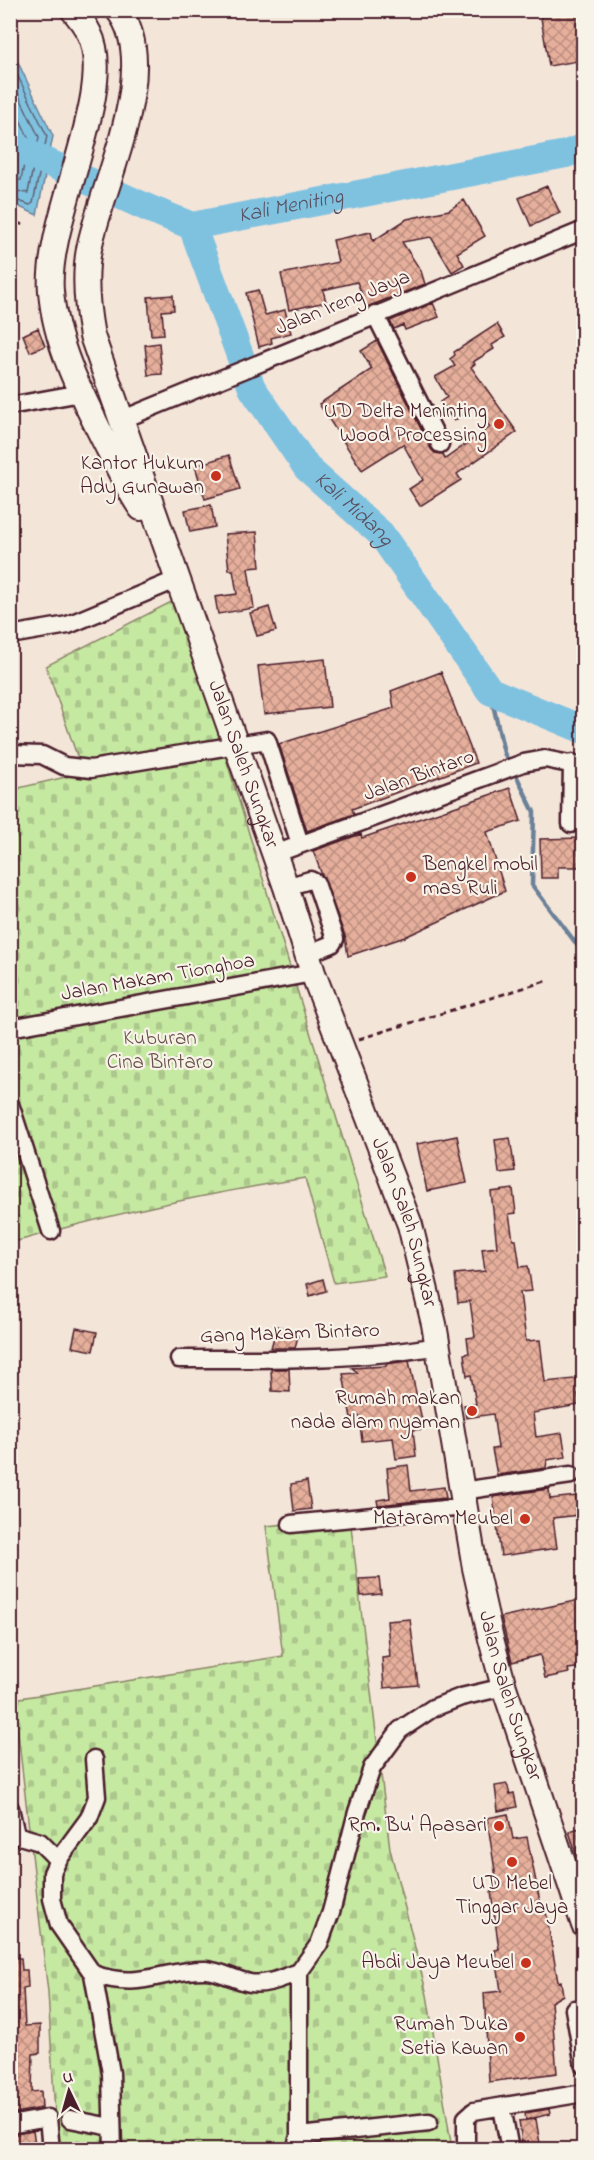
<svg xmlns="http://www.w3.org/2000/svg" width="594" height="2160" font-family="'Indie Flower',sans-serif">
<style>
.cemetery{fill:url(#cemetery-stones);stroke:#888466;stroke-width:1.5}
.water{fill:#7fc2e0;stroke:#6a8198;stroke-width:1.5}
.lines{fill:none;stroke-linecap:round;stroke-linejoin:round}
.shore{stroke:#5f6073;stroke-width:1.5}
.stream{stroke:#6a8198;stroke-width:4.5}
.river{stroke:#7fc2e0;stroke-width:28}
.building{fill:url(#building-cross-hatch);stroke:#4a1f2b;stroke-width:1.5}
.minor-casing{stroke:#4a1f2b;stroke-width:21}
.highway-casing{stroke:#4a1f2b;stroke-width:28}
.path{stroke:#4a1f2b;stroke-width:3;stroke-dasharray:6 4.5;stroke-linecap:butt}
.minor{stroke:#f7f3e8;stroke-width:16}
.highway{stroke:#f7f3e8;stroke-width:24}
.poi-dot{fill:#c8321e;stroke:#f7f3e8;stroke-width:2}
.labels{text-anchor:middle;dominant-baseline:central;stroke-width:4.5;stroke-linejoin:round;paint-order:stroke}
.street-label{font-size:21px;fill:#4a1f2b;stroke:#f7f3e8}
.poi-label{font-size:21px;fill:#4a1f2b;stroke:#f7f3e8;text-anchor:end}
.park-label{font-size:21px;fill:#695249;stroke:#f7f3e8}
.water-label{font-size:22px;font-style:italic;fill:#5a5061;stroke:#f7f3e8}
</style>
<defs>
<pattern id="cemetery-stones" width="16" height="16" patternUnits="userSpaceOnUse" patternTransform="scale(1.5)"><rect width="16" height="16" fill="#c6e9a2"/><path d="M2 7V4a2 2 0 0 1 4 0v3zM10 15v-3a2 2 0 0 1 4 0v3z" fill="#acc78c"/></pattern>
<pattern id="building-cross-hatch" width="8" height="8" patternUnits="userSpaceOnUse" patternTransform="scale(1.5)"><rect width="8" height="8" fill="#e6af9c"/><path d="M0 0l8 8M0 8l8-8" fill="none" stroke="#bc8e7f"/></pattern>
</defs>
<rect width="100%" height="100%" fill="#f4e5d9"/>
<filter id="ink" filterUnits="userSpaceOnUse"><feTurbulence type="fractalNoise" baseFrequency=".0167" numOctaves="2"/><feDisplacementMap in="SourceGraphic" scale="12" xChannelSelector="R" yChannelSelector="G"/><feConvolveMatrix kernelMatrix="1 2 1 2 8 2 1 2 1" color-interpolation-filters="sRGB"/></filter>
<g filter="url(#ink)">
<path class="cemetery" d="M177,599L385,1276L334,1283L305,1178C205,1194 108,1214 11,1243L10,790L83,773L46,666Z
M350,1518L390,1849L427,1995L452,2149H57L48,1992L14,1699L283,1656L266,1526Z"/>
<path class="water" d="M10,52L14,54L53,136L37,215L11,203Z"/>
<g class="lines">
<path class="shore" d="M10,60L47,136L33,203L30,205L10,198
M10,77L39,137L28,193L10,190
M10,98L29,139L21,180L10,181"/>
<path class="stream" d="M490,691L504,753L510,764
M514,771L534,812L532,885L584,954"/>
<g class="river">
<path id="s1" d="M10,145L150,209L192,226L566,154L584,147"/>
<path id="s2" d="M192,226L252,388L307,468L381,534L490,691L584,730"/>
</g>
</g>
<path class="building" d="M547,10H577L584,60L549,66L540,12Z
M547,186L560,213L531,226L519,198Z
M464,200L485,236L457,253L464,265L452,272L431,237L402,242L421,271L425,284L367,307L357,282L323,290L326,302L289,310L281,274L338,262L333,240L371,232L373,241L407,219L449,210Z
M258,290L265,315L285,310L291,333L271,338L272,343L259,347L246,293Z
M173,295L174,310L162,311L164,334L151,335L148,297Z
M433,303L439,317L405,330L403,325L394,329L390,321Z
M497,324L505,337L492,345L494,349L473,362L475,364L471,367L517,432L457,474L461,480L420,506L409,489L423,480L403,444L362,470L319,404L372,369L361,351L377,341L431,449L435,453L443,454L445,459L490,427L475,406L454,421L440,402L447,397L435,377L455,366L450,359L455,355L454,352Z
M38,328L45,346L30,352L23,335Z
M159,343L162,374L148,375L145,345Z
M229,455L240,489L205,499L195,466Z
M211,505L215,527L190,532L185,510Z
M257,532L260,567L248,568L254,608L218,614L215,597L237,594L233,570H229L225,534Z
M269,607L276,631L257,636L250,613Z
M325,659L330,707L264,714L258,666Z
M441,672L476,763L352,809L354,814L307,831L279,744L394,708L391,691Z
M510,788L521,821L487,832L505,891L405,937L348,956L345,936L313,851L361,834L362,838Z
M584,838V867H558V878H541L540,839Z
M457,1136L467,1183L427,1191L417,1144Z
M510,1138L515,1171L499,1173L495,1140Z
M513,1189L516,1213L509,1214L513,1240H516L520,1267L528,1266L532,1291L520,1292L526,1341L540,1340L545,1382L584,1378V1393L578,1394L579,1405L533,1413L536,1437L562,1433L566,1457L547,1460L546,1468L497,1475L492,1449L498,1448L493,1414L466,1418L464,1405L476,1404L471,1375L467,1376L464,1354L469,1353L467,1338L475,1337L470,1301L458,1303L455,1274L485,1271L482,1249L497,1247L491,1192Z
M323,1279L326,1291L310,1296L307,1284Z
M277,1326L299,1332L295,1348H271Z
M76,1328L97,1332L93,1351L72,1347Z
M409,1361L424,1429L413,1430L416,1456L396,1459L393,1438L362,1441L359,1416L351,1418L343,1374L358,1373L352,1368L386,1366V1364Z
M271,1369H289L290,1392L272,1391Z
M408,1465L411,1491L444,1487L446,1498L378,1505L377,1500L390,1498L387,1468Z
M307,1481L311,1509L294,1511L291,1484Z
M549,1489L550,1499L576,1496L579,1515L553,1518L557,1548L501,1556L493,1497Z
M379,1578L381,1594L361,1596L359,1579Z
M584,1599V1667L568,1669L569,1673L545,1678L540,1655L512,1662L501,1617Z
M410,1619L418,1685L384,1688L382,1658L390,1657L387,1621Z
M507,1784L510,1794L514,1793L517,1807L498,1811L495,1786Z
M508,1814L513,1839L527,1837L541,1907L545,1906L558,1982L561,1981L563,1995L551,2002L557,2073L489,2082L484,1993L501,1991L495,1950L499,1949L491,1892L498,1891L487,1818Z
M584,1827V1870L581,1871L569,1831Z
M10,1958H21L22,1970H27L28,1987L23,1988L25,2026L40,2025V2053L33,2054L32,2092L41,2091L42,2108L10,2114Z
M549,2109L550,2114L526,2120L525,2113Z
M536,2119L541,2150H523L519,2121Z
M33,2131L36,2150H10V2135Z"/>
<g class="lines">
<defs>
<path id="minor" d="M375,314L440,444
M10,402L15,405L81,393
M121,420L584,230
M10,635L68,625L178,579
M10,754L42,755L64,766L91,769L267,740L300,844
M571,824L572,763
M272,855L523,763L545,759L584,767
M286,887L310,880L316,883L335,939L332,944L307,954
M10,1028L313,973
M10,1104L51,1231
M179,1359C266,1359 352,1361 438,1346
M462,1491L571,1475
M291,1524L465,1507
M10,1808L16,1835L40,1842L58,1860L52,1873V1899L59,1925L93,1974L111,2073L113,2150
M58,1860L89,1818L97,1797L94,1759
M93,1974C142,1991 162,1969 206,1970C221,1971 235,1980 250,1983C266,1986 284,1977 299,1972
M574,2009L584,2066
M502,2107L510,2150
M70,2119L111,2127
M10,2125L48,2118L51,2150
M299,2136L429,2122
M295,2150L299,2136V1972L319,1944L331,1912L357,1812L372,1768L400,1730L433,1708L461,1697L504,1687
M466,2150V2118L474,2111L584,2093"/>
<g id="highway">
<path d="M73,10C79,17 85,25 89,33C118,88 45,221 51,291C55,346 84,400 108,448C119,468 128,490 141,508"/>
<path id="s3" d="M118,10C163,66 101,186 89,249C84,276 87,309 92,336L286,887L313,973L410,1225L434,1324L475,1568L491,1639L504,1687L584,1925"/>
</g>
</defs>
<use href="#minor" class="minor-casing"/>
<use href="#highway" class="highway-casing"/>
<path class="path" d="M10,219L23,225
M359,1039L549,980"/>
<use href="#minor" class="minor"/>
<use href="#highway" class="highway"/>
</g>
</g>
<g class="poi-dot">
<circle cx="499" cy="424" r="6"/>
<circle cx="216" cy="476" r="6"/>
<circle cx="411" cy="877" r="6"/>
<circle cx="472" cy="1411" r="6"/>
<circle cx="525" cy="1519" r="6"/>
<circle cx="499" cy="1826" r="6"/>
<circle cx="512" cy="1862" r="6"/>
<circle cx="526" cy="1963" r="6"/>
<circle cx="520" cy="2037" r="6"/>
</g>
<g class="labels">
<g class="street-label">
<text transform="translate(343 303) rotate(-22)">Jalan Ireng Jaya</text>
<text stroke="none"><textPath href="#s3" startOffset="790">Jalan Saleh Sungkar</textPath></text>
<text transform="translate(419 776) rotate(-20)">Jalan Bintaro</text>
<text transform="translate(158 978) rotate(-10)">Jalan Makam Tionghoa</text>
<text stroke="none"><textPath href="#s3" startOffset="1276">Jalan Saleh Sungkar</textPath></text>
<text transform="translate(290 1334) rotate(-2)">Gang Makam Bintaro</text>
<text stroke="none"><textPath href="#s3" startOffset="1762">Jalan Saleh Sungkar</textPath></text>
</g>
<g class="poi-label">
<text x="487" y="412">UD Delta Meninting<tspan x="487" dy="24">Wood Processing</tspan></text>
<text x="204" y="464">Kantor Hukum<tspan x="204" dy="24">Ady Gunawan</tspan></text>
<text x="423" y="865" text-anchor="start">Bengkel mobil<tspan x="423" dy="24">mas Ruli</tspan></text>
<text x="460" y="1399">Rumah makan<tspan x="460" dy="24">nada alam nyaman</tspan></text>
<text x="513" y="1519">Mataram Meubel</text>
<text x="487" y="1826">Rm. Bu' Apasari</text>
<text x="512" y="1884" text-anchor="middle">UD Mebel<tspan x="512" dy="24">Tinggar Jaya</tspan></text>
<text x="514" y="1963">Abdi Jaya Meubel</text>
<text x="508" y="2025">Rumah Duka<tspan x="508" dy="24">Setia Kawan</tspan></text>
</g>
<g class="park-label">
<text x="160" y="1039">Kuburan<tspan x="160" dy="24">Cina Bintaro</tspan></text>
</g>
<g class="water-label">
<text stroke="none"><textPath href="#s1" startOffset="300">Kali Meniting</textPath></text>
<text stroke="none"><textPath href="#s2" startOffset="332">Kali Midang</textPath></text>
</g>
</g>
<rect width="594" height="2160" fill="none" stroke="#f7f3e8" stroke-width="36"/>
<rect x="18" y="18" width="558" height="2124" fill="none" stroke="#4a1f2b" stroke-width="2" filter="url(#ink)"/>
<g transform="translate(69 2091) rotate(355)" stroke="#f7f3e8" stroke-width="4.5" paint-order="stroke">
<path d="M0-4.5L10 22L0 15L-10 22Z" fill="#4a1f2b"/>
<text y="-9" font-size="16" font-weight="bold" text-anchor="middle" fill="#4a1f2b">U</text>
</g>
</svg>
